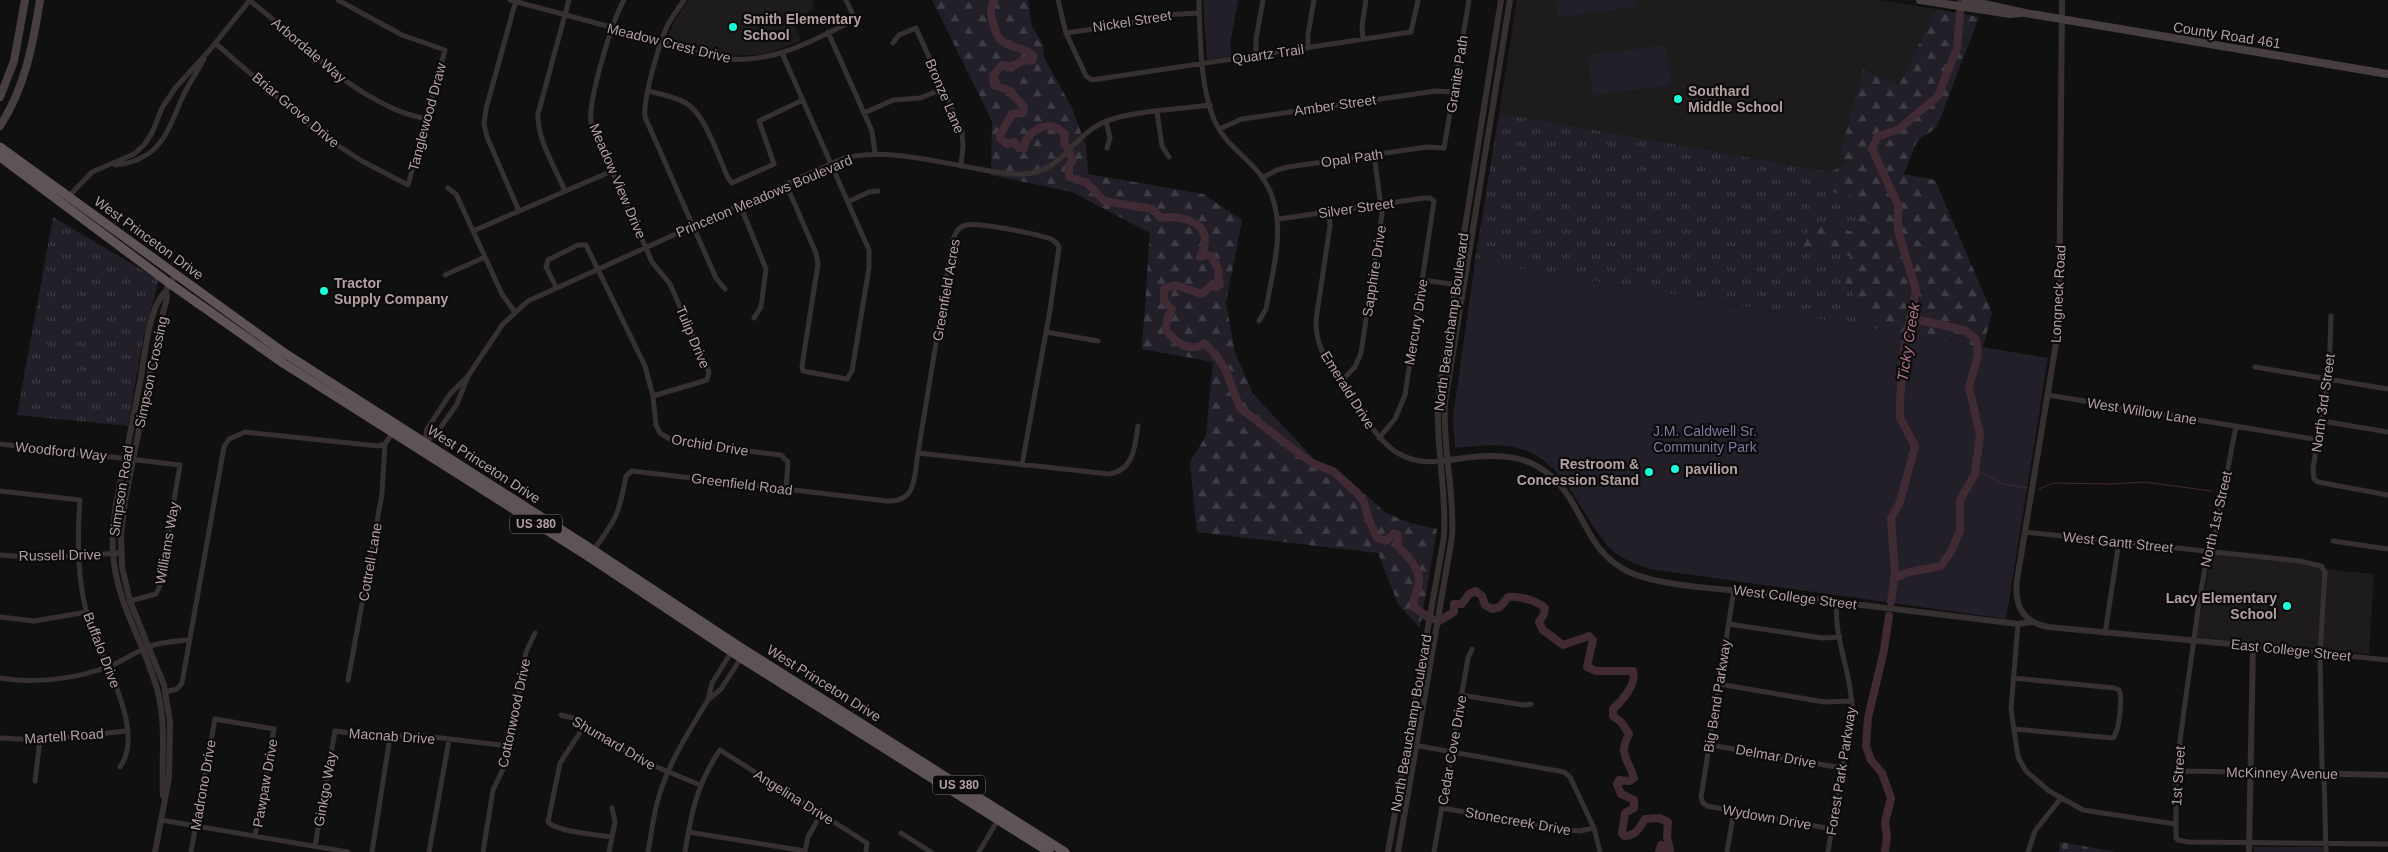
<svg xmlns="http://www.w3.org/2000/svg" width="2388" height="852" font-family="Helvetica,sans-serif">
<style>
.built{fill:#1e1b1c}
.grass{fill:url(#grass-tufts)}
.forest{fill:url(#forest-firs)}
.cemetery{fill:url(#cemetery-stones)}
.green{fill:#221f29}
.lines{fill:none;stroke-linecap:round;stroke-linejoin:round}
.stream{stroke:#402b34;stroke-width:1}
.river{stroke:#402b34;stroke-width:8}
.minor{stroke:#373030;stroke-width:5}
.tertiary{stroke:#373030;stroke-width:6}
.secondary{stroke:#473e3f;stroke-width:8}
.trunk{stroke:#5f5455;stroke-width:9}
.poi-dot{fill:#1affd8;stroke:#0c0b0b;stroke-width:2}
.labels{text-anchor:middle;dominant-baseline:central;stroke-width:4.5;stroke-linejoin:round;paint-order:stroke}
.shield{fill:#0c0b0b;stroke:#827375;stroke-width:1}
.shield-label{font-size:12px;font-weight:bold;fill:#b49fa2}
.poi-label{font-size:14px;font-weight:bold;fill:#b49fa2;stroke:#0c0b0b;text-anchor:start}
.street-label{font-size:14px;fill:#b49fa2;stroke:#0c0b0b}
.park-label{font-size:14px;fill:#7e74a1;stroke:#0c0b0b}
.water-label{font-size:15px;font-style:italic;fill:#b3728a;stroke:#0c0b0b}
</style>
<defs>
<pattern id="grass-tufts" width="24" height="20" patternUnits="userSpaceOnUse" patternTransform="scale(1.25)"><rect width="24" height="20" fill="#221f29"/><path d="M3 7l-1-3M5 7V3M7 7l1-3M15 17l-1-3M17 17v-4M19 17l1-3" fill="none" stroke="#403c45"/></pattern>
<pattern id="forest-firs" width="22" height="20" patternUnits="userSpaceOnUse" patternTransform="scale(1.25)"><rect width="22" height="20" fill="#221f29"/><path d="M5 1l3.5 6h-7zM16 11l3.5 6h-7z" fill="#403c45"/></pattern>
<pattern id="cemetery-stones" width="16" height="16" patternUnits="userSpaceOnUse" patternTransform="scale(1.25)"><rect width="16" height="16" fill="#221f29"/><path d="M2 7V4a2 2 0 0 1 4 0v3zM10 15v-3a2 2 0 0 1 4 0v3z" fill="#403c45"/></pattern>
</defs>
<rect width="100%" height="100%" fill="#111010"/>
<path class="built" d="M689,0H812L814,10L792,19L801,41L765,54L730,56L667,39L676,18Z
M1517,0H1879L1936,9L1899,85L1863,70L1846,164L1830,172L1499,113Z
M2218,555L2300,563L2332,570L2374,574L2369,654L2196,637L2211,556Z"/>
<path class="grass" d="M1499,113L1830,172L1826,191L1855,196L1858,232L1811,225L1850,256L1844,280L1865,311L1871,328L1475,261Z
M53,217L159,280L143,339L128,426L17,415Z"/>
<path class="forest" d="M932,0H1028L1032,26L1043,45L1044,57L1072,108L1086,146L1088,174L1203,194L1242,220L1226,303L1235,353L1253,394L1314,459L1339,471L1386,513L1410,523L1437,529L1420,628L1398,604L1378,553L1197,532L1190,462L1206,436L1213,362L1142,349L1150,233L1072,192L991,175L992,121Z
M1936,9L1979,17L1937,127L1917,141L1904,174L1935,180L1992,313L1983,347L1871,328L1865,311L1844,280L1850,256L1801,249L1811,225L1858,232L1855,196L1826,191L1830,172L1846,164L1841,151L1863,70L1899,85Z"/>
<path class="cemetery" d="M2060,842L2117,852H2059Z"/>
<path class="green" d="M1203,0H1238L1230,44L1232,56L1207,60Z
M1556,0H1636L1637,7L1558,17Z
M1666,45L1671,85L1593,95L1587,55Z
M1475,261L2048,358L2006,619L1650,569C1634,563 1618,558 1607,545C1576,509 1564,454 1508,446C1490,444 1473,446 1455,448L1453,417Z
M2254,847H2321L2324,852H2254Z"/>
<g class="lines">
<path class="stream" d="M1975,474L1983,473L2003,484L2028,488
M2039,489L2053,483L2109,484L2145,482L2211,491"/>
<path class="river" d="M994,0C989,12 991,15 994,26C1000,51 1017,43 1033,55V60L1022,61L1011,67L1002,65L993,76L994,85L1010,91L1024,107L1023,113L1012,114L1000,135V138L1007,144L1014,142L1019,148H1024C1025,136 1037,126 1050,126C1056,126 1061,131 1065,134L1064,141L1073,160L1069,166V177L1087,183L1104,201L1152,209L1161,218C1176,215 1207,220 1205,242C1205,247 1202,253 1200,257L1206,255L1211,256L1219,271L1218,276L1220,285L1216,287L1213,284L1202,294L1175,285L1164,289V301L1172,309L1167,319L1166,330C1177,344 1188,352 1205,344L1217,356L1226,371L1240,408L1301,455L1314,464L1333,471L1357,493L1364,502L1369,520L1377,538L1386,541L1394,533L1398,535L1397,546C1408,556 1423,571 1418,588C1416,595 1412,599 1414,607L1429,618L1439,621L1454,612V604H1462L1469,594L1476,591L1482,596L1485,605L1492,609L1500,607L1508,597C1519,596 1536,600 1545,608L1544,614L1539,622L1543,630L1563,645L1589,636L1593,640L1587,667L1596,671H1633C1637,684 1622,701 1613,709V716L1621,722L1629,734C1618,755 1628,758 1634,778L1630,781L1619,780L1617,784L1621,794L1634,800V808L1625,813L1622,833L1624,836C1636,836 1639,828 1645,819L1659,818L1668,822L1667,837L1670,850L1668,851L1661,845L1659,852
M1894,578L1909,572L1941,566L1951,551L1960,531V500L1975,474L1980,434L1969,387L1978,355L1976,339L1964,330L1910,318
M1891,602L1895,572L1891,519L1900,502L1915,446L1900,418V399L1905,344L1916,290L1898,231V205L1872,149L1877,137L1899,129L1938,96L1957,48L1961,0
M1885,852L1887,837L1885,822L1891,798L1882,773L1871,760L1866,746L1868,718L1884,650L1889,616"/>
<path class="minor" d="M249,0C296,36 335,82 390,107C401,113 414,116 426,119
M510,0L730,59C772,63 813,41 850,22L853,15L846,0
M516,0L486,109L484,124L487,137L519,211
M624,0C612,21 588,100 591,122L652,262L670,284L709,372L707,380L653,396
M684,0C678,9 672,17 667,26C659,45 643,97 645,117L716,278L725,289
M1058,0L1066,33L1086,76L1092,80L1411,32L1418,0
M1199,0C1200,38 1200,90 1216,124C1226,144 1245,156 1259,173C1291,213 1274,263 1266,309L1259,321
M828,32L872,131L875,154
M1066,33L1128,24L1162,15L1199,13
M1363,39L1362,26L1366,0
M215,43L320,134L362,161L408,185L445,50L402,35L338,0
M893,43L899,35L916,28L962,131L963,147L961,166
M1308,48V34L1314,0
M782,53L869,250V268L852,371L847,379L803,371L802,366L818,264L816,253L786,184
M1256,55V39L1263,0
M648,91C661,94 675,97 686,103C705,114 719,158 728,178L732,183L774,164L759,121L803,100
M1157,112L1162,146L1169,157
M864,113L893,100L920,98L943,89
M1106,121L1110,138L1107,148
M1219,129L1242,119L1436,91L1454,92
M115,165C164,160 168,127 185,92C191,81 198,70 204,59
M1262,178L1277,170L1288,167L1427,147L1444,148L1469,0
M448,188L456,194L502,294L514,311
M565,191C555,167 537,140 538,114L569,0
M68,197L92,172L134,154L144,145L152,133L162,108L176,87L208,52L250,0
M848,202L869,192L878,191
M740,205L766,269L761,307L754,318
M1329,212L1330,226L1316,320C1316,329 1317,338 1320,346C1330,371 1375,439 1396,452C1410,461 1425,463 1441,461
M1279,219L1424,198H1430L1434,201L1405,395L1395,419L1379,438
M473,231L612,171
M445,275L485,257
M1423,280L1464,286
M556,287L546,267L548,260L578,245H586L645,366L653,396L656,425L660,433L675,442L781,455L788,462L786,489
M2331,316L2329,376L2313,468L2314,479L2318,482L2388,495
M1046,332L1098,341
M2255,367L2388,389
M1341,381L1355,367L1361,353L1382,214L1374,155
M2048,395L2319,440
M2322,421L2388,432
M2236,426L2213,546L2207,557L2200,596L2185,703L2176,771V838L2178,840L2188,842L2388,844
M425,442L436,434L457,404L468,376L503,324L528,301L837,161C878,145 936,162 979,169C994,172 1009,175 1024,174C1063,171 1071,138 1102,123C1126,111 1181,109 1210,105
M425,442L427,429L450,394L468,376
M0,444L180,465L159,588L156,594L130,601
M918,453L1109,474C1134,470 1135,446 1138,426
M0,491L80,500C77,538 77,574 86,611C96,650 148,729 120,767
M2025,532L2300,561L2321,566L2325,572L2320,654L2322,767L2324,773L2326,852
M2333,541L2388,549
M593,551C616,519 619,515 626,476L632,471L887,501C917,503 914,476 918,453L953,239C956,233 958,227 966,225C978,222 1037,234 1051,239C1055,241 1057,243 1059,247L1050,310L1022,465
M0,555L41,558L120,553
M1734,590L1701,797L1703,803L1707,806L1832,829
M0,617L34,621L87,612
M1729,624L1822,638L1840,637
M2018,624L2011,709L2018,757L2026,771L2049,791L2083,810L2175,824
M2105,633L2119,542
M2253,646L2388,660
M732,651L712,683L708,700L721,689L741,658
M0,678C36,684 76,679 110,666C123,661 135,652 148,647C161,642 175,641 189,640
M2013,678L2114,688L2119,690C2123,697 2119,732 2113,738L2014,729
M348,680L382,494L385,444
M1719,684L1824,702L1852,701
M165,692L177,689L182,683L224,447L229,439L245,432L378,446L385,444L393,432
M1461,695L1523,705L1531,704
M561,715L573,718L640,760L700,785
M585,725L560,763L548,822C557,832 597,835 612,837
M0,738L40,740L127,731
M1408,744L1564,772L1570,777L1594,828L1600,852
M1710,745L1842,768
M2176,771L2250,772
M35,781L40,740
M1442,808L1568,830L1580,831L1594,828
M161,820L348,852
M688,832L805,851L808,837L821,814
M901,833L931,852
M315,846L335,731L371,736H424L509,746
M191,852L215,719L274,729L255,836
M372,852L390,737
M429,852L449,740
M483,852L493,790L507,761L526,652L535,633
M609,852L615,822L612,808
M648,852C651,836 653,819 657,803C667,765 688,733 708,700
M685,852C691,813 697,784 720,750L867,843L866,852
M979,852L999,818
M1434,852L1468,658L1472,649
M1727,852L1734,811
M1828,852L1852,709C1852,673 1833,638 1837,602
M2028,852L2035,831L2061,798"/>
<path class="tertiary" d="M2062,0L2059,325L2017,580C2014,605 2022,622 2048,627L2253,646L2249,852
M1444,461C1494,453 1537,448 1569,497C1588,527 1594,555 1629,572C1662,587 1726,589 1763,593C1848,603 1933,614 2018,624L2031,622
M2250,772L2388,775
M163,795C161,759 167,725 157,689C144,642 116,603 113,553C111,524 117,497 123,470C129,439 135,408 141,377C145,354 149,306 166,291
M155,852L169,778L170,722L164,685L130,601L122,567L121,535L125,501L158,332L167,298L166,291L169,283L177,275
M1388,852L1444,537C1447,488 1434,440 1439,391L1501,0
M1398,852L1452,537C1455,491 1442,448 1445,402L1510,0"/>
<path class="secondary" d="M1920,0L2010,14L2021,13
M1966,0L2025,13L2388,74
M0,97L14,61L25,0
M0,126C25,88 33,44 40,0"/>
<path class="trunk" d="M0,147L283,352L593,550L740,647L1065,852
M0,157L169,283L283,363L589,557L741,658L1049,852"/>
</g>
<g class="poi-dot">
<circle cx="733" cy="27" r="5"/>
<circle cx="1678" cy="99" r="5"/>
<circle cx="324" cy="291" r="5"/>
<circle cx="1675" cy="469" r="5"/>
<circle cx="1649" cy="472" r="5"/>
<circle cx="2287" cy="606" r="5"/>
</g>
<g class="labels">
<g class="shield">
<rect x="510" y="514.5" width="52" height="19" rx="4"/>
<rect x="933" y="775.5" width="52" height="19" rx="4"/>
</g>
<g class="shield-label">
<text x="536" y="524">US 380</text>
<text x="959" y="785">US 380</text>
</g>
<g class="poi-label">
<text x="743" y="19">Smith Elementary<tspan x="743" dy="16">School</tspan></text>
<text x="1688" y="91">Southard<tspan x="1688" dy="16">Middle School</tspan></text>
<text x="334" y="283">Tractor<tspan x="334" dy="16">Supply Company</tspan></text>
<text x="1639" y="464" text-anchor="end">Restroom &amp;<tspan x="1639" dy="16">Concession Stand</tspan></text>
<text x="1685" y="469">pavilion</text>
<text x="2277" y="598" text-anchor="end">Lacy Elementary<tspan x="2277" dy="16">School</tspan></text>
</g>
<g class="street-label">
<text transform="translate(1132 21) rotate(-9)">Nickel Street</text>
<text transform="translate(2227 35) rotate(9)">County Road 461</text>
<text transform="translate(669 43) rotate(14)">Meadow Crest Drive</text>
<text transform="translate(309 50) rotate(40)">Arbordale Way</text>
<text transform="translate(1268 54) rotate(-8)">Quartz Trail</text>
<text transform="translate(1457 74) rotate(-81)">Granite Path</text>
<text transform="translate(945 96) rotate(67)">Bronze Lane</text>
<text transform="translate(1335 105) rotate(-8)">Amber Street</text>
<text transform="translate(296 110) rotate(40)">Briar Grove Drive</text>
<text transform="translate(427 117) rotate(-75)">Tanglewood Draw</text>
<text transform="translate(1352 158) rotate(-8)">Opal Path</text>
<text transform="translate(618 181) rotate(67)">Meadow View Drive</text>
<text transform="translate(764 196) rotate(-23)">Princeton Meadows Boulevard</text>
<text transform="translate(1356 208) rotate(-8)">Silver Street</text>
<text transform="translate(149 238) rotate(36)">West Princeton Drive</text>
<text transform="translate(1374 271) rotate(-81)">Sapphire Drive</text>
<text transform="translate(946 290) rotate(-80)">Greenfield Acres</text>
<text transform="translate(2058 294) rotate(-87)">Longneck Road</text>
<text transform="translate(1416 322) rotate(-81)">Mercury Drive</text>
<text transform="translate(1451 322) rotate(-82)">North Beauchamp Boulevard</text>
<text transform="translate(693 337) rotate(67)">Tulip Drive</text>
<text transform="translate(151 372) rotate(-78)">Simpson Crossing</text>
<text transform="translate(1348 390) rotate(58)">Emerald Drive</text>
<text transform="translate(2323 403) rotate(-82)">North 3rd Street</text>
<text transform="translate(2142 411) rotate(9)">West Willow Lane</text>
<text transform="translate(710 445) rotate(9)">Orchid Drive</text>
<text transform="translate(61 451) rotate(6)">Woodford Way</text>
<text transform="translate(484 464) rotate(33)">West Princeton Drive</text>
<text transform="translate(742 484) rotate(7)">Greenfield Road</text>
<text transform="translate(121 491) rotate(-81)">Simpson Road</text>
<text transform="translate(2216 519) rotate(-77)">North 1st Street</text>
<text transform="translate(2118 542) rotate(6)">West Gantt Street</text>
<text transform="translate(167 543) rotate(-80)">Williams Way</text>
<text transform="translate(60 555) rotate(-1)">Russell Drive</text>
<text transform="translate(370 562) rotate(-80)">Cottrell Lane</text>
<text transform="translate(1795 597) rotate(7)">West College Street</text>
<text transform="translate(102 650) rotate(69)">Buffalo Drive</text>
<text transform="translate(2291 650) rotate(6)">East College Street</text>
<text transform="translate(824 683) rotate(32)">West Princeton Drive</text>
<text transform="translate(1717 696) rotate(-81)">Big Bend Parkway</text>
<text transform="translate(514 713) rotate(-78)">Cottonwood Drive</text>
<text transform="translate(1411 723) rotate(-80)">North Beauchamp Boulevard</text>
<text transform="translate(64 736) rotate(-4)">Martell Road</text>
<text transform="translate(392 736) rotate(4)">Macnab Drive</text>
<text transform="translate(614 743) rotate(30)">Shumard Drive</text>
<text transform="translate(1452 750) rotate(-80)">Cedar Cove Drive</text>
<text transform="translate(1776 756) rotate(10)">Delmar Drive</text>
<text transform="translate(1841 771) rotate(-81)">Forest Park Parkway</text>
<text transform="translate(2282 773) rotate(1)">McKinney Avenue</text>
<text transform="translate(2178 776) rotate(-86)">1st Street</text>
<text transform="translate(265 783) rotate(-80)">Pawpaw Drive</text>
<text transform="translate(203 785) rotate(-80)">Madrono Drive</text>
<text transform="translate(325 789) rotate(-80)">Ginkgo Way</text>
<text transform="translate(794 797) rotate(32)">Angelina Drive</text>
<text transform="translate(1767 817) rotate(10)">Wydown Drive</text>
<text transform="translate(1518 821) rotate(10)">Stonecreek Drive</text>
</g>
<g class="park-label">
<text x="1705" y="431">J.M. Caldwell Sr.<tspan x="1705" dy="16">Community Park</tspan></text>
</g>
<g class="water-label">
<text transform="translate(1908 342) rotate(-81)">Ticky Creek</text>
</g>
</g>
</svg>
